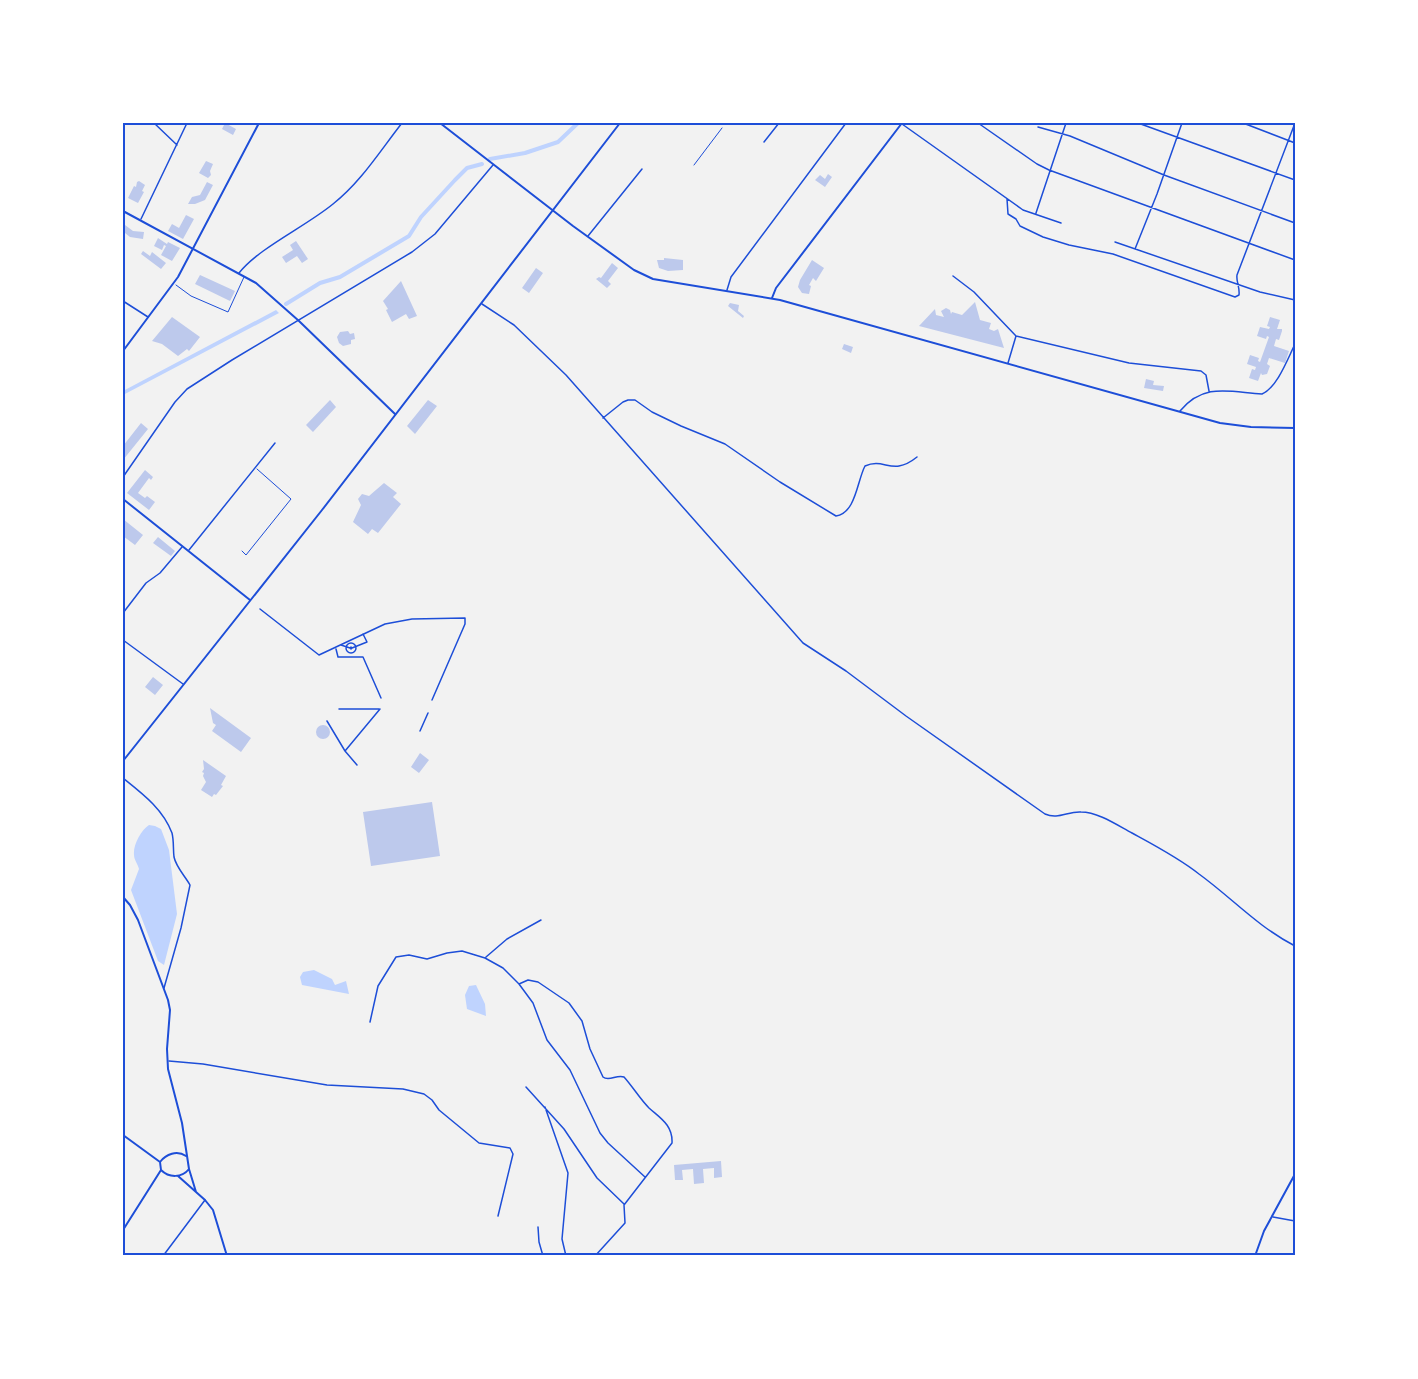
<svg xmlns="http://www.w3.org/2000/svg" width="1418" height="1379" font-family="'Roboto Condensed',sans-serif">
<style>
.water{fill:#bfd3fe}
.lines{fill:none;stroke-linecap:round;stroke-linejoin:round}
.canal{stroke:#bfd3fe;stroke-width:4}
.building{fill:#bdc9ec}
.service{stroke:#1d4ed8;stroke-width:1}
.pedestrian{stroke:#1d4ed8;stroke-width:1.5}
.minor{stroke:#1d4ed8;stroke-width:1.5}
.tertiary{stroke:#1d4ed8;stroke-width:2}
.secondary{stroke:#1d4ed8;stroke-width:2}
.primary{stroke:#1d4ed8;stroke-width:2}
.neatline{fill:none;stroke:#1d4ed8;stroke-width:2}
</style>
<rect width="100%" height="100%" fill="#f2f2f2"/>
<path class="water" d="M276,310L279,313L123,395V391Z
M149,825L155,826L161,829L169,850L177,914L164,965L158,961L131,890L139,869C138,864 134,860 134,855C133,845 141,830 149,825Z
M314,970L332,979L335,985L346,981L349,994L302,985L300,977L303,972Z
M476,985L485,1004L486,1016L467,1009L465,995L469,986Z"/>
<g class="lines">
<path class="canal" d="M490,159L525,153L558,142L578,123
M286,304L320,283L340,277L409,236L421,217L455,180L467,168L482,164"/>
</g>
<path class="building" d="M225,123L236,129L233,135L222,129Z
M206,161L213,164L210,171L211,175L208,178L199,173Z
M828,174L832,177L825,187L815,180L820,175L825,179Z
M139,181L145,185L142,191L144,192L138,203L128,198L134,186L136,187L137,182Z
M207,182L213,185L205,200L195,204H188L192,197L200,195Z
M186,215L194,219L183,239L168,231L172,224L179,228Z
M125,225L133,231L144,232L143,239L130,237L125,233L123,228Z
M158,238L167,244L168,242L180,248L172,261L161,255L166,246L164,245L162,250L154,246Z
M296,241L308,259L302,263L297,256L286,263L282,257L293,250L290,245Z
M143,251L150,256L152,252L166,263L161,269L141,254Z
M664,258L683,260V270L668,271L659,268L657,260H664Z
M812,260L824,268L816,281L813,278L809,285L811,286L809,294L802,293L798,287L800,280Z
M612,263L618,268L608,281L611,284L607,288L596,279L599,277L601,278Z
M536,268L543,273L529,293L522,288Z
M200,275L235,291L230,301L195,284Z
M401,281L417,316L409,319L406,314L392,322L386,310L388,309L383,301Z
M975,302L980,320L991,323L989,329L994,331L998,329L1004,348L919,326L935,309L936,315L944,317L941,311L946,308L950,310L951,314L952,312L962,315Z
M730,303L739,305L738,311L744,316L743,318L728,306Z
M172,317L200,337L189,351L187,349L178,356L162,344L152,341Z
M1270,317L1280,320L1277,329H1282V331L1279,340L1276,339L1274,346L1289,351L1285,363L1269,358L1267,364L1270,366L1267,374L1262,375L1261,373L1258,381L1249,378L1252,369L1255,370L1256,367L1247,364L1250,355L1259,358L1258,361L1260,362L1269,337L1267,336L1266,339L1257,336L1260,327L1269,329L1270,327L1267,326Z
M348,331L350,334L354,333L355,339L351,340V344L343,346L339,343L337,337L340,332Z
M844,344L853,347L851,353L842,349Z
M1146,379L1154,381L1153,385L1164,386L1163,391L1144,388Z
M330,400L336,407L313,432L306,425Z
M428,400L437,406L415,434L407,426Z
M141,423L148,429L123,460V446Z
M145,470L153,477L151,480L149,478L138,493L145,498L147,496L155,502L149,510L127,493Z
M384,483L397,493L393,497L401,504L378,533L372,529L368,534L353,522L361,505L358,499L362,494L369,496Z
M123,519L143,535L135,545L123,536Z
M158,537L175,551L171,556L153,543Z
M153,677L163,685L155,695L145,687Z
M210,708L251,738L241,752L212,731L216,725L213,723Z
M316 732a7 7 0 1 1 14 0a7 7 0 1 1-14 0Z
M420,753L429,760L419,773L411,767Z
M203,760L226,776L221,785L223,786L216,795L214,794L212,797L201,790L206,782L203,776L204,773L202,772L204,769Z
M432,802L440,856L371,866L363,812Z
M721,1161L722,1177L714,1178V1168L703,1169L704,1183L694,1184L693,1169L682,1170L683,1180H675L674,1165Z"/>
<g class="lines">
<path class="service" d="M694,165L722,128
M176,285L191,296L228,312L244,277
M242,551L246,555L291,499L257,469"/>
<path class="pedestrian" d="M260,609L319,655L385,624L412,619L465,618V624L432,700
M346 648a5 5 0 1 1 10 0a5 5 0 1 1-10 0Z
M341,645L350,648
M351,647L352,648L351,649L350,648Z
M352,648L367,642L363,634
M336,649L338,657H363L381,698
M339,709H379
M327,721L345,751L357,765
M420,731L428,713
M345,751L380,709"/>
<path class="minor" d="M154,123L177,145
M978,123L1037,164L1049,170L1295,260
M1138,123L1295,180
M1243,123L1295,143
M902,124L1023,210L1061,223
M1038,127L1070,136L1164,175L1295,223
M764,142L779,123
M1007,199L1008,214L1016,219L1020,226L1043,237L1069,245L1113,254L1235,297L1239,295C1240,287 1236,282 1237,275L1295,123
M1036,213L1066,123
M141,219L187,123
M588,236L642,169
M1115,242L1260,292L1295,300
M1135,249L1157,194L1182,123
M239,273C260,247 305,227 333,204C361,182 380,151 402,123
M953,276L974,292L1016,336L1008,363
M727,290L731,277L846,123
M123,301L148,317
M482,304L514,325L566,375L803,643L846,671L906,716L1045,814C1058,820 1068,811 1081,812C1098,812 1117,825 1132,833C1154,845 1179,858 1199,874C1232,898 1258,927 1295,946
M1016,336L1129,363L1201,371L1206,375L1209,391
M1180,411C1204,382 1230,392 1262,394C1277,388 1288,358 1295,344
M603,418L623,402L628,400H635L652,412L681,426L725,444L780,482L836,516C856,513 857,481 865,466C885,457 892,477 917,457
M123,477L175,402L187,389L232,360L412,252L435,234L493,165
M189,550L275,443
M123,613L146,583L160,573L182,547
M123,640L183,684
M123,778C143,794 163,809 172,833C174,841 173,849 174,857C176,867 185,876 190,885L181,928L164,988
M486,957L507,939L541,920
M519,984L528,980L538,982L569,1003L582,1021L590,1049L603,1077C609,1082 617,1074 624,1077C633,1087 640,1099 649,1108C660,1118 673,1125 672,1143L624,1205L625,1223L595,1256
M370,1022L378,986L396,957L409,955L427,959L447,953L462,951L485,958L503,968L519,984L533,1003L547,1040L570,1070L600,1133L608,1143L645,1177
M169,1061L203,1064L327,1085L403,1089L424,1094L432,1100L439,1110L479,1143L510,1148L513,1154L498,1216
M526,1087L564,1129L597,1178L624,1204
M545,1107L568,1173L562,1239L566,1256
M1273,1217L1295,1221
M538,1227L539,1242L543,1256
M163,1256L205,1200"/>
<path class="tertiary" d="M123,211L256,283L299,321L395,414
M123,897L130,905L138,920L168,1000L170,1010L167,1049L168,1069L182,1123L189,1169L196,1192
M123,1135L160,1162
M160,1162L161,1170C169,1178 182,1178 189,1169
M160,1162C166,1154 177,1150 186,1156
M178,1176L205,1200L213,1210L227,1256
M123,1230L161,1170"/>
<path class="secondary" d="M772,298L776,288L902,123
M123,351L178,277L259,123
M123,499L250,600
M1255,1256L1264,1231L1295,1174"/>
<path class="primary" d="M440,123L573,226L634,270L653,279L780,300L1220,423L1251,427L1295,428
M123,761L322,510L620,123"/>
</g>
<rect width="1418" height="1379" fill="none" stroke="#ffffff" stroke-width="249"/>
<rect x="124" y="124" width="1170" height="1130" class="neatline"/>
</svg>
